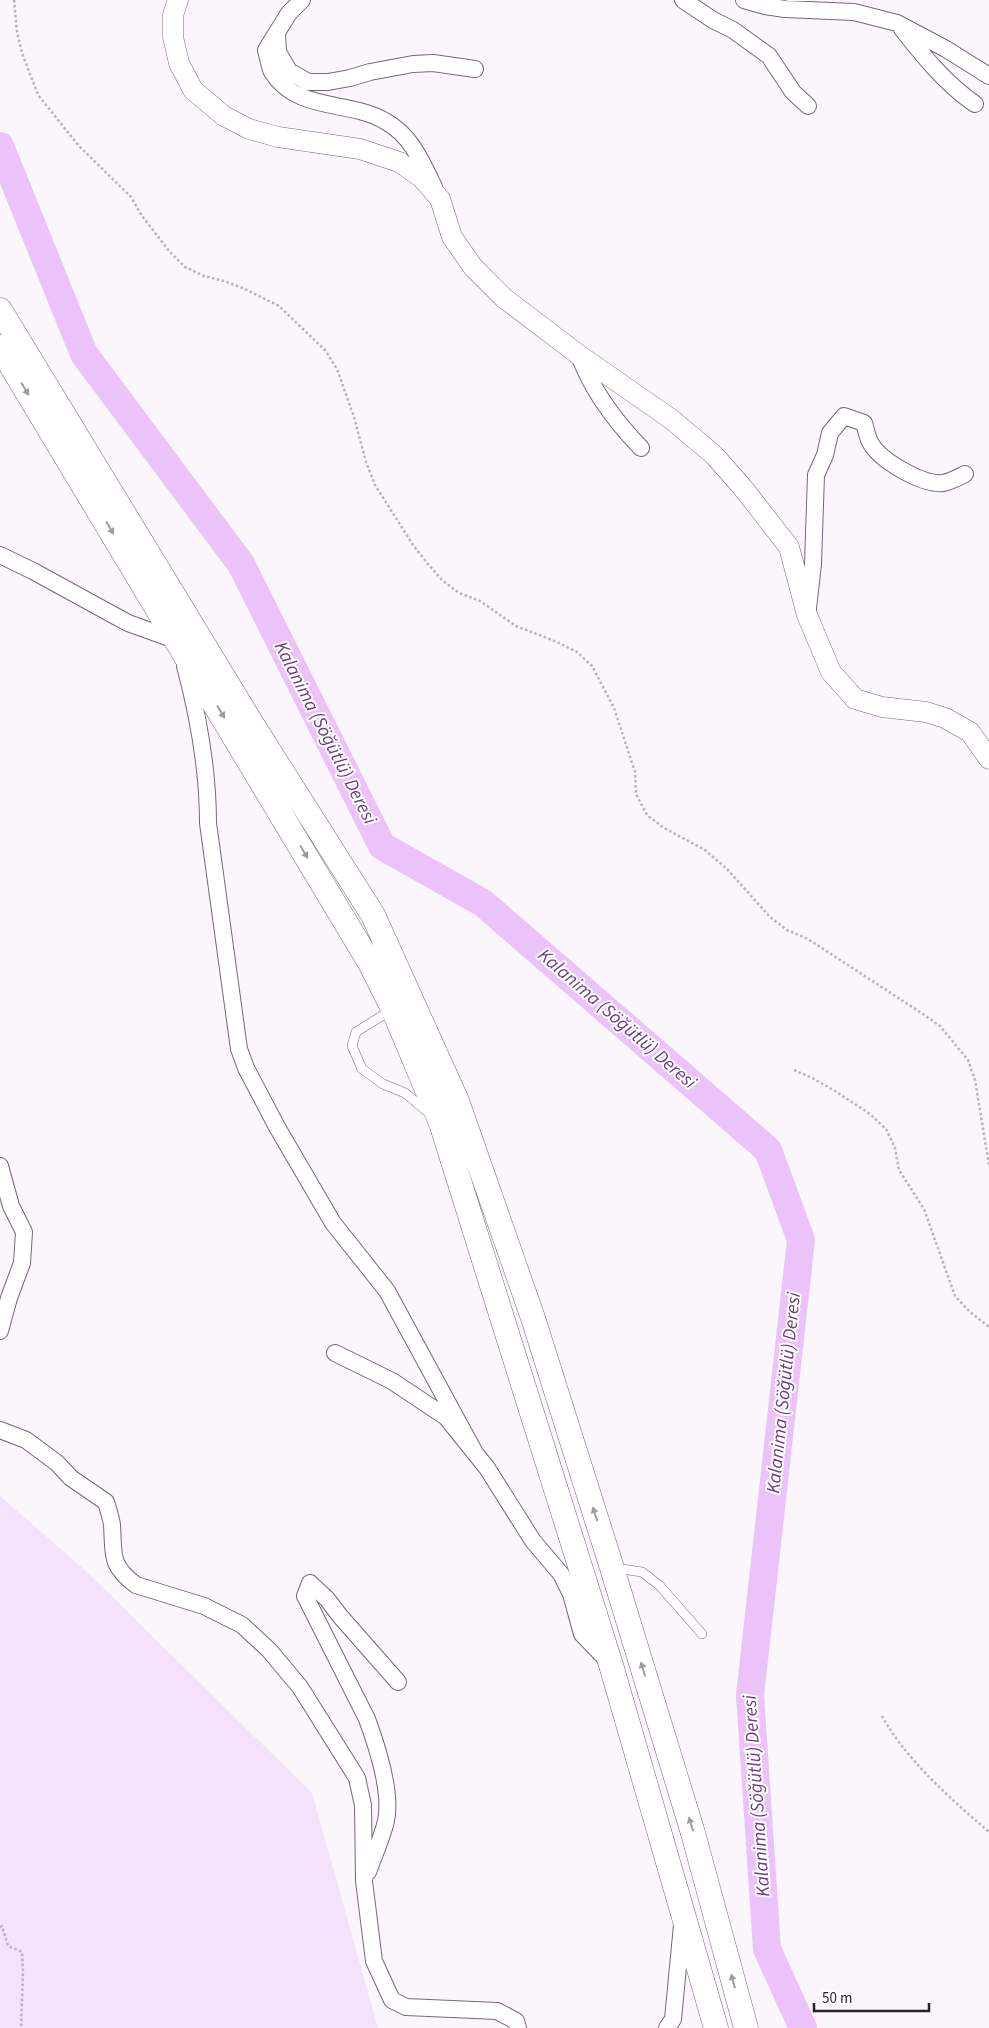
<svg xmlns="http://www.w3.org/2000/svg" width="989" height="2028" font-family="'Source Sans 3',sans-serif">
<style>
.green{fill:#f4e1fb}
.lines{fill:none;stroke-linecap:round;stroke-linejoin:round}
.river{stroke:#ecc2fb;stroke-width:28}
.service-casing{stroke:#77667d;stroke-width:10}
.minor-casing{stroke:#77667d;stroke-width:18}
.tertiary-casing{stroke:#77667d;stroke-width:21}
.secondary-casing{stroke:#77667d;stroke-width:25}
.path{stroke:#b7b2b8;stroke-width:2.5;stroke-dasharray:2.5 2.5;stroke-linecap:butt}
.service{stroke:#fff;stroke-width:9}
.minor{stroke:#fff;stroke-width:16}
.tertiary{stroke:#fff;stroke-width:20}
.secondary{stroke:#fff;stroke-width:24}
.oneway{fill:#9f9ca0}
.labels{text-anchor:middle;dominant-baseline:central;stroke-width:4;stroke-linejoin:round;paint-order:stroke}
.water-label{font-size:19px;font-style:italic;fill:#6d3b7f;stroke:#fff}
</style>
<rect width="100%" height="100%" fill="#faf6fb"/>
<path class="green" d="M0,1496L87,1572L312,1793L378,2028H0Z"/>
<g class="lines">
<path class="river" d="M0,146L84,354L241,564L382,846L483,903L768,1150L801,1240L750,1695L767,1949L803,2028"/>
<defs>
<path id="service" d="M393,1009L356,1032L352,1046L362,1069L383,1084L405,1093L430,1114
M615,1568L642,1572L659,1585L702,1634"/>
<path id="minor" d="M302,0L289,13L266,50C268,57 269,66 272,72C297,112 349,100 385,121C411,135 422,162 434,187
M683,0L713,20L733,30L769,56L793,92L808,106
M744,0L765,6L785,9L854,12L897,23L946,49L989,76
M902,29C924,57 946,84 975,104
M277,34L278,52L289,71L308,82H328L350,78L370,72L413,64L433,63L475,69
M579,355C592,391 615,421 641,448
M0,555L33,571L128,623L178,641
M808,608L813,564L816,475L825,455L830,433L844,416L864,423C866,429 867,436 870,442C879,460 922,485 943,483C950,482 959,477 965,474
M185,666C198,715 208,773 208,823L239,1049L246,1068L277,1127L333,1223L387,1291L474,1451
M0,1166L11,1206L24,1232L22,1263L9,1298L0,1331
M335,1353L392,1381L446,1417L487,1468L533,1541L561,1574L571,1594L582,1634L608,1661
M0,1430L26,1440L57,1463L71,1478L106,1502C108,1509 111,1517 112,1525C114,1554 109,1565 136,1585L204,1606L242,1625L269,1650L300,1687L357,1778L363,1805L364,1881L374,1961L392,2000L406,2007L497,2011L516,2021L518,2028
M368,1872C374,1855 382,1838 386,1821C392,1792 377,1746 367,1719L305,1596L310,1583L327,1599L340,1616L398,1682
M667,2028L673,2019L682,1925"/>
<path id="tertiary" d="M178,0L173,15V37L179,63L193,90L224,116L249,129L278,137L360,149L399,162L422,178L440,199L452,237L473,267L504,298L579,355L671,419L714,455L743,488L789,547L807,615L831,672L855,699L882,707L926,712L945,718L970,732L989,759"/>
<path id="secondary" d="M0,310L252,724L373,915L457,1101L533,1318L612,1568L693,1833L746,2028
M0,347L370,963L393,1009L441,1123L611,1665L716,2028"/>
</defs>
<use href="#service" class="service-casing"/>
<use href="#minor" class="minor-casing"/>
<use href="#tertiary" class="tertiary-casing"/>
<use href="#secondary" class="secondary-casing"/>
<path class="path" d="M14,0L17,32L22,53L38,95L79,146L131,197L142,216L170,252L185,267L204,276L224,281L245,289L279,306L325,350L337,369L354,417L366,462L375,485L413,545L428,564L442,580L459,593L480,601L516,626L557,642L577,652L592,666L614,708L635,772L636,794L647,815L664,828L705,850L727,869L770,917L787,930L808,939L923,1014L940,1026L968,1060L975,1080L989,1165
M794,1070L814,1079L835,1091L870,1114L886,1129L895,1148L899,1170L924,1209L955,1296L970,1312L989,1327
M882,1716C907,1761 950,1798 989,1832
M0,1927L2,1926L8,1946L22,1952L23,1972L21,2028"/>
<use href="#service" class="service"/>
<use href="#minor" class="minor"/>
<use href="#tertiary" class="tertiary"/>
<use href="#secondary" class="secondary"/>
</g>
<defs><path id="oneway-solid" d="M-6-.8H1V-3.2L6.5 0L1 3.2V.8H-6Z" transform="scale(1.25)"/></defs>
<g class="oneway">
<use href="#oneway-solid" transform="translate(25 389) rotate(59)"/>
<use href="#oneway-solid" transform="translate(110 528) rotate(59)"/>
<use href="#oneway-solid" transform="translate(221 712) rotate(59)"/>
<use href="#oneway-solid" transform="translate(304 852) rotate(59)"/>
<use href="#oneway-solid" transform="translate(595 1514) rotate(-108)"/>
<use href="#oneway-solid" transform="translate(643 1669) rotate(-107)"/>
<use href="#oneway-solid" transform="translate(691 1824) rotate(-107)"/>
<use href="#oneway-solid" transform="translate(733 1981) rotate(-105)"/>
</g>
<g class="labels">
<g class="water-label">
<text transform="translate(325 733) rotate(63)">Kalanima (Söğütlü) Deresi</text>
<text transform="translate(617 1019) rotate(41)">Kalanima (Söğütlü) Deresi</text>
<text transform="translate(784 1393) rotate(-84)">Kalanima (Söğütlü) Deresi</text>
<text transform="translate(757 1796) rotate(-94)">Kalanima (Söğütlü) Deresi</text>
</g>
</g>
<path d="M814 2003v8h115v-8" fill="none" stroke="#29222c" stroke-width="2.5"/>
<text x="822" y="2003" font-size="15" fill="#29222c" stroke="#ffffff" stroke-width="4" paint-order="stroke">50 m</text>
</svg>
